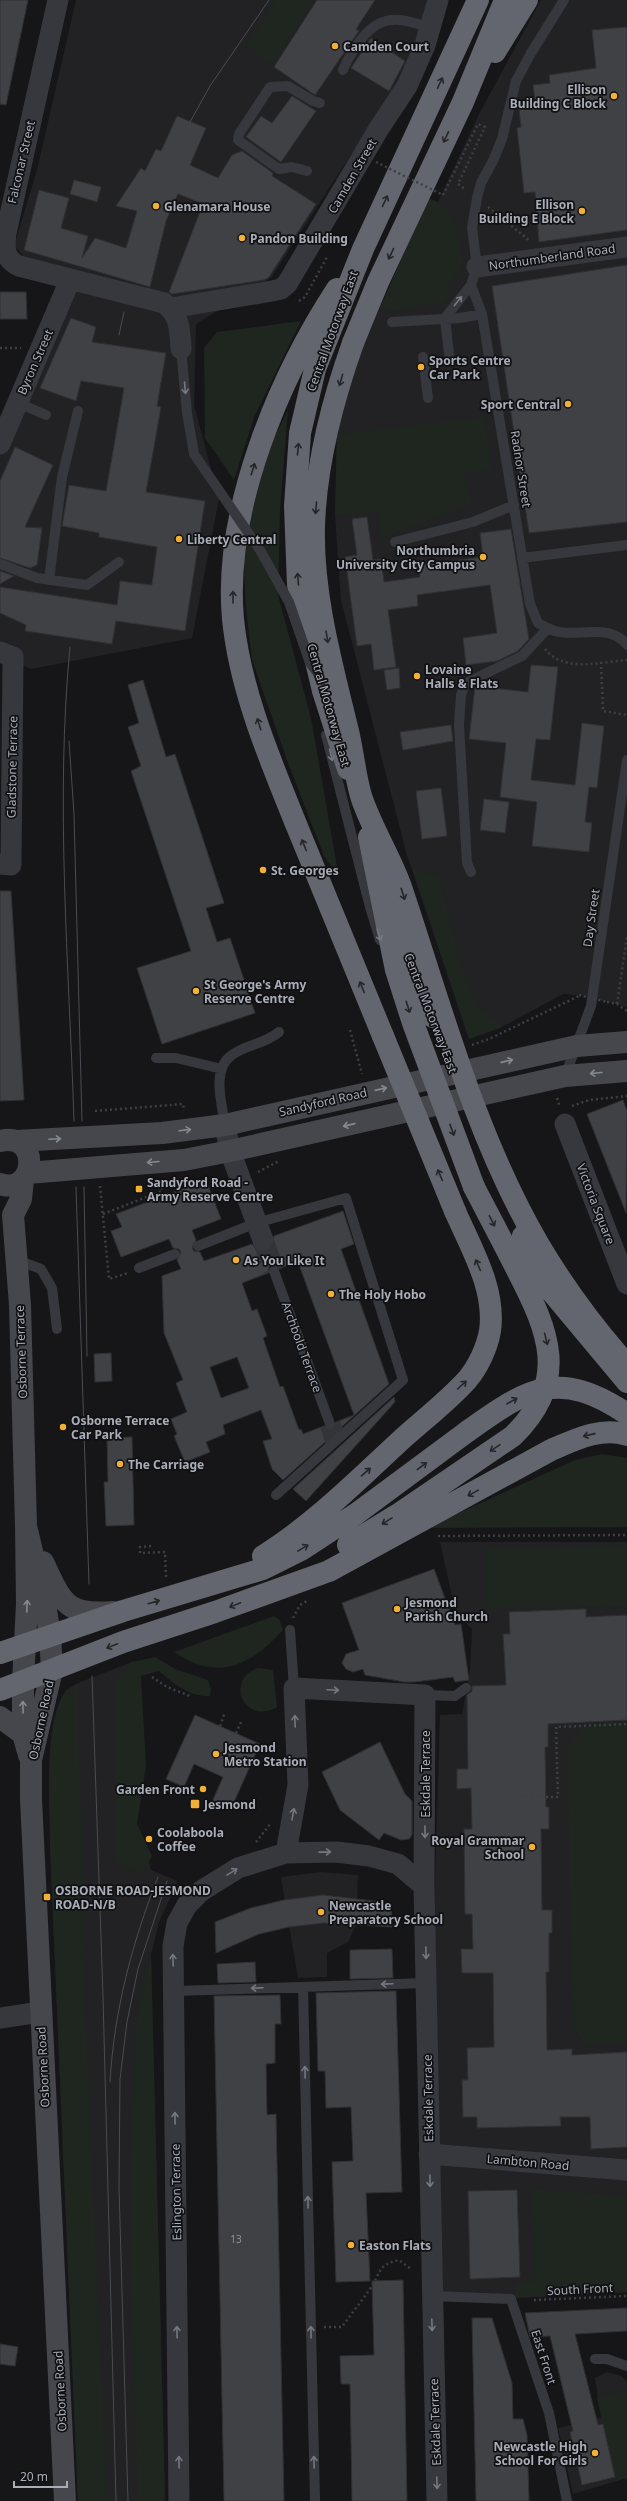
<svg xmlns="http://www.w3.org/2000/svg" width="627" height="2501" font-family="'Noto Sans',sans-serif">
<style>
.built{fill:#222225}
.green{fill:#1e261f}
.building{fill:#404145;stroke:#303034;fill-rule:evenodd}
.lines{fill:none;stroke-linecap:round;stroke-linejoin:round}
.street-tunnel{stroke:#333438;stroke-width:21;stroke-dasharray:21 10;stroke-linecap:butt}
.path{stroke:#3d3f44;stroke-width:2.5;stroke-dasharray:2 3;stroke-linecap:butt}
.lane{stroke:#37383d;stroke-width:10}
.street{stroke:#37383d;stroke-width:21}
.secondary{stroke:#45474d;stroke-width:22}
.highway{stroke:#63666e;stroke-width:22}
.tram{stroke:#4a4c52;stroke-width:1}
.path-bridge{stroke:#3d3f44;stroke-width:2.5;stroke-dasharray:2 3;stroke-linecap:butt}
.lane-bridge{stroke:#37383d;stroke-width:10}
.highway-bridge{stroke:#63666e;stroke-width:22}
.oneway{stroke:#26262a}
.oneway2{stroke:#757881}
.oneway3{stroke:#858993}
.poi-dot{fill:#f2b134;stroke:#111113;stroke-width:1.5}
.labels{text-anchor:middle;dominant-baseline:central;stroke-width:3.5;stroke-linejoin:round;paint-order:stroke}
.number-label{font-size:10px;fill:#8e929b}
.poi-label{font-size:12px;font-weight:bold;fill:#a8adb8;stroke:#111113;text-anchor:start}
.street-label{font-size:12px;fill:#a8adb8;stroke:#111113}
</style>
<rect width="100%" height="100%" fill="#161618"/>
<path class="built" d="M76,0H427L411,62L271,278L196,324L194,405L219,499L192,638L31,669L0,655V444L70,280L24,257L14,246L37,170Z
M541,0H627V1007L579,995L563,994L500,1028L469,1039L406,852L341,600L335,515L337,434L348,382L428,198L438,202L479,114Z
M440,1542H627V2292L519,2298L437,2293L432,1979L440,1715L462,1714L470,1671L472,1629L456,1614Z
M132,1662L131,1826L148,1856L151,1870L178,1881L159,1922L151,1955L165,2501H78L50,1846V1756L55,1718L66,1691L78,1683Z
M321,1872L358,1875L356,1925L348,1942L327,1953V1977L298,1978L281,1877Z
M607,2372L621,2376L627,2382V2478L573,2494L558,2428L601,2418L595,2378Z"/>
<path class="green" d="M276,0H314L271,65L246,46Z
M428,198C460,211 458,235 463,264L452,279L448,298L441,306L434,303L389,312L380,308Z
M301,321L255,415L234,480L205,438L204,348L217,332Z
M288,410L280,510L278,595L311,718L339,878L324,856L287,760L252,660L246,608L243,550L249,509L274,438Z
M484,417L492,470L465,474L471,504L380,539L379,512L335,515L337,434Z
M412,867L438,876L462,968L478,1008L496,1020L500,1028L469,1039Z
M602,1454L627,1458V1527L426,1528L575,1460Z
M627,1546V1606L486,1609L485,1548Z
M274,1616L279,1619L283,1630C251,1666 217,1682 174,1652Z
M155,1657L175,1669L208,1680L211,1689L210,1696C192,1698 172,1683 159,1671L141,1676L146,1765L137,1824L152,1856L142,1874L115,1862V1682L132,1662Z
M258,1668L273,1670L277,1707C246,1726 223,1681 258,1668Z
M78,1683V1746L80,1778L85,2010L107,2501H78L50,1846C50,1808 43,1722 65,1692C68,1688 74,1686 78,1683Z
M627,1722V2044L585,2045L573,2028L567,1748L584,1725Z
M151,1955L165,2501H138L130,2270L131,2145L135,2039L139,2004Z
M532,2189L627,2196V2292L514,2298L515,2283L534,2282Z
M627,2391V2478L616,2481L597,2397Z"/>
<path class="building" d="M0,0H28L6,105L0,104Z
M317,0H375L356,29L359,31L315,95L274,67Z
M627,27V230L539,242L535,192L524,193L517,128L521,127L519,109L536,107L533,85L550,83L549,75L596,68L592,30Z
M371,38L405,61L389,91L351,68Z
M292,96L316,111L281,162L246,137L261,116L272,123Z
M177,116L206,128L190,165L218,178L232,155L242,151L273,173L272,176L316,204L269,277L264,280L172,294L169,292L203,204L178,194L166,221L150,287L24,250L39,190L69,198L61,228L88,236L82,258L95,238L126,248L137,211L116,206L141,168L145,171L156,149L161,151Z
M74,180L101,187L97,202L70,194Z
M627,265V522L529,533L492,286Z
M0,292H26L27,319H0Z
M71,318L96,327L92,342L166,353L157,406L161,407L146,492L205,501L185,631L116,621L112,644L25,631L26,625L0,613V587L117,605L120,581L152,585L157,547L99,537V533L62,526L69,485L106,491L124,388L81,381L76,401L40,388Z
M15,447L53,465L25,527L42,528L37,565L30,568L0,558V481Z
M367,517L373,560L381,559L384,582L420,577L419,565L483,557L480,533L511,529L529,639L518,651L497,661L466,665L463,638L497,633L490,585L417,595L418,606L388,610L396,667L374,670L371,644L357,646L345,557L357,555L352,519Z
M0,571L14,576L0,584Z
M531,665L558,667L550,740L536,739L531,780L575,785L582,723L604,726L597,788L589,787L585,822L592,823L589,852L532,846L537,802L500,797L506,743L469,739L475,686L528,692Z
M399,668L400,688L387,690L384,670Z
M143,680L166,757L175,754L224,903L206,908L217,942L230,938L255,1013L162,1044L137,968L191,951L131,771L141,766L128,727L139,723L128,685Z
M451,725L453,741L403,750L400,732Z
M441,788L447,836L422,839L416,791Z
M484,799L509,802L505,833L480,830Z
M0,891H11L24,1100L0,1101Z
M623,1100L627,1111L626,1213L587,1114Z
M206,1180L221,1219L192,1230L196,1240L192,1248L194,1251L200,1252L204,1261L252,1244L256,1249L267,1251L272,1247L274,1236L343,1211L354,1244L341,1249L389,1384L283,1480L272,1469L263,1441L272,1439L261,1410L223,1425L225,1434L206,1442L210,1452L185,1462L174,1436L177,1434L171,1419L187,1412L176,1383L183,1380L164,1333L162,1276L181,1269L177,1260L181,1252L179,1249L173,1248L169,1239L121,1257L111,1231L122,1227L116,1214ZM298,1262L354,1415L336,1422L335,1428L332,1430L324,1426L303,1434L301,1429L299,1430L283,1386L280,1387L263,1338L267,1336L257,1309L252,1311L242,1283L268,1273L269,1267L272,1265L280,1268ZM237,1357L249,1388L221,1398L210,1367Z
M111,1353L112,1381L95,1382L94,1354Z
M394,1397L395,1402L306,1501L293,1489Z
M132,1437L134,1525L106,1526L104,1482H108L107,1438Z
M434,1569L455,1625L461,1624L469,1680L455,1682L453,1677L415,1682H404L365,1675L363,1669L353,1672L346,1669L342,1663L346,1654L359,1650L342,1603Z
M586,1609V1617L627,1615V1720L548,1724V1747H545L546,1807H549V1829H541L542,1910H552V1933H549V1972H546L547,2050L572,2049V2055L627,2052V2147L591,2149L590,2117H560L561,2126L477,2128V2117H463L462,2080H468L467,2048L494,2047L493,1973H462L461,1949H473L472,1914H465L464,1829H472L471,1788L457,1789V1769H468L467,1695L472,1691V1686L506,1685L503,1634H510L509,1612Z
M195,1715L260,1744L230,1811L212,1802L223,1777L194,1764L184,1787L166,1779Z
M380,1742L405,1794L412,1801V1835L409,1839L401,1840L384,1833L379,1840L340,1810L322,1772Z
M323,1895L391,1903L392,1927L324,1923L289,1927L259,1934L216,1953L215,1922L251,1908L284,1900Z
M392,1949L393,1978L350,1979V1950Z
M255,1962L256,1982L218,1983L217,1964Z
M394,1991H396L402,2192L366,2193L370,2281L336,2282L332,2162L353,2161L351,2107L326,2108L325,2071H318L316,1993Z
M280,1995L281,2024H275V2063L266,2064L267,2115L276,2114L284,2501H224L214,1996Z
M517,2190L520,2277L470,2279L468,2191Z
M403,2280L407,2501H352L350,2384H341L340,2356L374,2355L372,2281Z
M627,2308V2331L575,2334L598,2425L603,2424L615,2477L582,2485L570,2432L573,2431L550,2336L530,2337L525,2313Z
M472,2318H492L512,2383L513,2419H523L527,2435L529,2501H476Z
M0,2344L18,2347L15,2366L0,2364Z"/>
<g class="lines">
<path class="street-tunnel" d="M263,1240L274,1271
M330,1424L336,1442"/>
<path class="path" d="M443,195L478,124L485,127L458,184L465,189
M488,207L530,241
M299,301L305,297L327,257
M0,348H21
M545,649C564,673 600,662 627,660
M601,662L603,711L627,715
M607,1002L617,1004L627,1011
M617,1004L627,937
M350,1030L362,1074
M472,1045L489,1039L579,996
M557,1098L560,1107
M572,1106L589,1100L627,1096
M95,1111L183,1104L184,1111
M258,1172L279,1161
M100,1186L109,1279L128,1273
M103,1214L162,1191L161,1182
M438,1536L627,1535
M151,1546L140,1547V1553L165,1552L166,1577
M293,1618L300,1605L307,1601
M152,1677L167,1687L190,1696
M220,1726L225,1712
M236,1733L242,1720
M521,1797H558L556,1727L627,1724
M256,1842L271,1823
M534,2300L627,2296
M324,2327H342C351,2314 361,2302 370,2289C381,2274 376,2265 399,2260L411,2269"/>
<path class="lane" d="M343,70C346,61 352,53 357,45C377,15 397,15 429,28
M307,171L292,167L279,169L238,140L239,134L270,87L288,86L313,101L320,103
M471,285L482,314L526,580L530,604L538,623C543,626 549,629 555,631C579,638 609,622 627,645
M392,322L460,318L482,314
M449,354L445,318L471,285L477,267L472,227L477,198L481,183L493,161L502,139L516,81L531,53L564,0
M423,357L428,398
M18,403L46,415
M395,542L473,522L514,505
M522,558L627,545
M0,564L37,578L87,585L119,562
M49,580L62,477L78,411
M326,735L370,907L380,940
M471,872L467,863L459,725L461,695L465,685L472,680L522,656L548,628
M156,1058H176L222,1069
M565,1076L591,1006L627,760
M225,1125C222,1104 211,1069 232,1055C247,1044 263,1045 279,1032
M198,1246L256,1223L346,1198L403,1380L276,1495
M17,1260L41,1269L52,1288L57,1329
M139,1268L175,1254
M274,1271L330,1424
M290,1630L294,1688
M425,1695L455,1696L466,1688
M303,1987L315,2501
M174,1991L426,1983
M432,2296L511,2299L549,2413L567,2501
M595,2359H607L627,2366"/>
<path class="street" d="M58,0L6,233C4,248 4,259 19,266L164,303C180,314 180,331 181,349
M477,267L627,247
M171,308L272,291L281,289L287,284L378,130L407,86L425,45L438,0
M0,444L70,280
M0,652L13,657L11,865L0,864
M565,1124L627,1284
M225,1125L230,1151L263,1240
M286,1853L298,1785L294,1688L425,1695L424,1886L437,2501
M0,2018L40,2012
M429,2154L627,2170
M179,2501L173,1946L177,1923L187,1905L201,1891L238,1868L286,1853L336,1852L369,1856L398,1864L424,1886"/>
<path class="secondary" d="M0,1141C41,1131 37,1196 0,1184
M16,1141L162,1133L225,1125L577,1046L627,1042
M28,1173L184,1160L230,1151L565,1076L627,1071
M23,1179L21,1199L13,1215L20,1305L26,1526L27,1604L23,1681V1734L29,1755
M26,1526L46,1610L50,1635L52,1670L31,1760V1799L65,2501
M43,1562C62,1602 65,1616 113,1612
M0,1717L23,1734"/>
<path class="highway" d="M495,52L527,0
M337,289C279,378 223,510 233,619C240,691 271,762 298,829C326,898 354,967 383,1036
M353,343L378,282L463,102L505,0
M348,769L323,691L298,585L295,506L300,433L315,369L363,249L478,0
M390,903L433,1017
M523,1236L551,1291L627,1382
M348,1545L397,1515L513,1436C570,1380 549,1332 517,1270C503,1242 488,1214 474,1187
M263,1556C313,1525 357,1481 400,1441C422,1421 447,1402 467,1380C478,1367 487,1348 490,1331C496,1289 471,1248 455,1211
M0,1653L123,1611L263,1569L301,1550L356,1514L468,1431
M0,1690L123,1642L215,1612L329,1571L551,1450C574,1440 602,1426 627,1435"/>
<path class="tram" d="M190,122L210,86L269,0
M119,335L124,312
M70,647C55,801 69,966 74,1121
M69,741L74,814L82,1121
M76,1187L89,1584
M84,1187L87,1356
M92,1676L103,1996L116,2501
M110,2082C114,2011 132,1943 158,1877
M128,2501L119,2187L120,2079L127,2022L138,1969L167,1881"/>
<path class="path-bridge" d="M376,162L443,195
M579,995L607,1002"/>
<path class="lane-bridge" d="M181,349L187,413L194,454L260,550L289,602L310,663L333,693"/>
<path class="highway-bridge" d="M353,343C332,402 316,463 314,526C312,594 332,665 348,731C353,752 355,775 361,796C371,827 390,856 401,887C441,1006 475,1136 539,1245C564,1287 594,1328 627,1365
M369,837L396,970L413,1023L474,1187
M383,1036L455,1211
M468,1431C528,1388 559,1368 627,1414"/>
</g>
<defs><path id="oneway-shaft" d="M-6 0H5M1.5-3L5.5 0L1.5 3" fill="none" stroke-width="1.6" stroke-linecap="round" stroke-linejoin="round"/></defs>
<g class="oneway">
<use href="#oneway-shaft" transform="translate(440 83) rotate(-65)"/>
<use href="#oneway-shaft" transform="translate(446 137) rotate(115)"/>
<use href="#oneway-shaft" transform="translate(385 201) rotate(-65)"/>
<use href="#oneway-shaft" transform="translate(391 254) rotate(115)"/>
<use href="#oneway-shaft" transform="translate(341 380) rotate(106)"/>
<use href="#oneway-shaft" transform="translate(298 449) rotate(-85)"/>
<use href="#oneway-shaft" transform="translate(253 469) rotate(-72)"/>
<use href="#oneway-shaft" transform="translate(316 508) rotate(95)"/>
<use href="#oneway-shaft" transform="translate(298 579) rotate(-95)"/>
<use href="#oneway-shaft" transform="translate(233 597) rotate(-90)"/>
<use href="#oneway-shaft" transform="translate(327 637) rotate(80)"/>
<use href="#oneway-shaft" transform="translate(259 724) rotate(-107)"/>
<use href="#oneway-shaft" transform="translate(304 845) rotate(-112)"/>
<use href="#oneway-shaft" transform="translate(403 894) rotate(72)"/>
<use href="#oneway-shaft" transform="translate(362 987) rotate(-112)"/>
<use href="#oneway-shaft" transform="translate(408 1007) rotate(72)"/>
<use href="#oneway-shaft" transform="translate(452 1130) rotate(70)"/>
<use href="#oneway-shaft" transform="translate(440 1175) rotate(-113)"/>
<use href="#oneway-shaft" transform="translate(492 1221) rotate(63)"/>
<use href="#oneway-shaft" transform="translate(478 1265) rotate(-113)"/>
<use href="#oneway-shaft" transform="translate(546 1339) rotate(76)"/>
<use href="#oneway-shaft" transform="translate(462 1385) rotate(-42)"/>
<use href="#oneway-shaft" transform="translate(512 1401) rotate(-29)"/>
<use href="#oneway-shaft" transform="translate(589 1435) rotate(167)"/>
<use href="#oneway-shaft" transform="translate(495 1448) rotate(146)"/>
<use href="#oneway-shaft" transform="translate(422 1466) rotate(-37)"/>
<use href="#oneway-shaft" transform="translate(366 1472) rotate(-41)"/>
<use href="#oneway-shaft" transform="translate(473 1493) rotate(151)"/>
<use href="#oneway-shaft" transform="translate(387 1521) rotate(148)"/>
<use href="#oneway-shaft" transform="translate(303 1548) rotate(-31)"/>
<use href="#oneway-shaft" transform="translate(154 1602) rotate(-16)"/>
<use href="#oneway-shaft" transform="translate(235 1605) rotate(158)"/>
<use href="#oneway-shaft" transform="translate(112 1646) rotate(158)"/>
</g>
<g class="oneway2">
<use href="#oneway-shaft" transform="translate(458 301) rotate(-51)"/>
<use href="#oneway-shaft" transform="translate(185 388) rotate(85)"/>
<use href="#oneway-shaft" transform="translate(331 755) rotate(76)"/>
<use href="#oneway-shaft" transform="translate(379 935) rotate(72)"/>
<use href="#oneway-shaft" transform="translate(333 1690) rotate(3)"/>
<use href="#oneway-shaft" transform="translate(295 1721) rotate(-92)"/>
<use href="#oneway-shaft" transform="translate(293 1814) rotate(-80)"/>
<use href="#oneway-shaft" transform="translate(425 1832) rotate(90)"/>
<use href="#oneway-shaft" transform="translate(325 1852) rotate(-1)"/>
<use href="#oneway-shaft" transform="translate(232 1872) rotate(-31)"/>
<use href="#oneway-shaft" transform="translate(426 1953) rotate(89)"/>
<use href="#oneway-shaft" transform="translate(173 1960) rotate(-92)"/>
<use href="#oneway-shaft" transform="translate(387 1984) rotate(178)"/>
<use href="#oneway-shaft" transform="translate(257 1988) rotate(178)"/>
<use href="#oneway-shaft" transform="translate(305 2072) rotate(-91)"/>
<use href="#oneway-shaft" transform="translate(175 2118) rotate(-91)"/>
<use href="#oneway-shaft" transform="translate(430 2181) rotate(89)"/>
<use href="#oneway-shaft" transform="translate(308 2202) rotate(-91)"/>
<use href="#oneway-shaft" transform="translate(432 2325) rotate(88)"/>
<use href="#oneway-shaft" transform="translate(177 2332) rotate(-91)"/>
<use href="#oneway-shaft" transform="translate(311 2332) rotate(-91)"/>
<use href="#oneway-shaft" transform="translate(179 2462) rotate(-91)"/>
<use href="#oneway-shaft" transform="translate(314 2462) rotate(-91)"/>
<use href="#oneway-shaft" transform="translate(437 2483) rotate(88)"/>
</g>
<g class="oneway3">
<use href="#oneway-shaft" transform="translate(507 1061) rotate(-13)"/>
<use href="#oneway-shaft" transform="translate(596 1073) rotate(175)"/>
<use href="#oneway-shaft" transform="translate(381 1089) rotate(-13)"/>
<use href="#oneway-shaft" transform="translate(349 1125) rotate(167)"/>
<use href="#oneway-shaft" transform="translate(185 1130) rotate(-7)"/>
<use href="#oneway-shaft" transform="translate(55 1139) rotate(-3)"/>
<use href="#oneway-shaft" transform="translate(153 1162) rotate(175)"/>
<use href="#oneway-shaft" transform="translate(27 1606) rotate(-88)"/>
<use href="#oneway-shaft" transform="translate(23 1707) rotate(-91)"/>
</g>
<g class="poi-dot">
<circle cx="335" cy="46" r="4"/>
<circle cx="614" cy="96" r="4"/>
<circle cx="156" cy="206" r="4"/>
<circle cx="582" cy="211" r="4"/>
<circle cx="242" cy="238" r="4"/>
<circle cx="421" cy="367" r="4"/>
<circle cx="568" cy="404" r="4"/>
<circle cx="179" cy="539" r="4"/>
<circle cx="483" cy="557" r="4"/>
<circle cx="417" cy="676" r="4"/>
<circle cx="263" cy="870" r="4"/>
<circle cx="196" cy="991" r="4"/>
<rect x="135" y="1185" width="8" height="8" rx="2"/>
<circle cx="236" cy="1260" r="4"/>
<circle cx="331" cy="1294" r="4"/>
<circle cx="63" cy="1427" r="4"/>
<circle cx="120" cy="1464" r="4"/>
<circle cx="397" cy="1609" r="4"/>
<circle cx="216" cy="1754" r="4"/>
<circle cx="203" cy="1789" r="4"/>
<rect x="190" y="1799" width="10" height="10" rx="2"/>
<circle cx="149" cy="1839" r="4"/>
<circle cx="532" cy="1847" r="4"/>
<rect x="43" y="1893" width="8" height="8" rx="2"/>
<circle cx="321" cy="1912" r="4"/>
<circle cx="351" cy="2245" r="4"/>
<circle cx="595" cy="2453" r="4"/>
</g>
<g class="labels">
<g class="number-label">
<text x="236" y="2239">13</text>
</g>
<g class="poi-label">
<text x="343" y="46">Camden Court</text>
<text x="606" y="89" text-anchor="end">Ellison<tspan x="606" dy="14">Building C Block</tspan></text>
<text x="574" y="204" text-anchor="end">Ellison<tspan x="574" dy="14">Building E Block</tspan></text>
<text x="164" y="206">Glenamara House</text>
<text x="250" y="238">Pandon Building</text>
<text x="429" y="360">Sports Centre<tspan x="429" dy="14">Car Park</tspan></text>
<text x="560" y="404" text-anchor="end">Sport Central</text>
<text x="187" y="539">Liberty Central</text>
<text x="475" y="550" text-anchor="end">Northumbria<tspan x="475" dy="14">University City Campus</tspan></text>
<text x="425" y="669">Lovaine<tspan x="425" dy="14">Halls &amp; Flats</tspan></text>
<text x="271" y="870">St. Georges</text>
<text x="204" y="984">St George's Army<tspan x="204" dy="14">Reserve Centre</tspan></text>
<text x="147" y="1182">Sandyford Road -<tspan x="147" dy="14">Army Reserve Centre</tspan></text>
<text x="244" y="1260">As You Like It</text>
<text x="339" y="1294">The Holy Hobo</text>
<text x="71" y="1420">Osborne Terrace<tspan x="71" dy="14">Car Park</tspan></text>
<text x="128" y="1464">The Carriage</text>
<text x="405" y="1602">Jesmond<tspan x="405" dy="14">Parish Church</tspan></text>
<text x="224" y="1747">Jesmond<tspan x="224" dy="14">Metro Station</tspan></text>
<text x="195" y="1789" text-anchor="end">Garden Front</text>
<text x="204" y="1804">Jesmond</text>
<text x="157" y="1832">Coolaboola<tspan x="157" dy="14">Coffee</tspan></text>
<text x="524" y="1840" text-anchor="end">Royal Grammar<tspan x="524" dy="14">School</tspan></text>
<text x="55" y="1890">OSBORNE ROAD-JESMOND<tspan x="55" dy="14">ROAD-N/B</tspan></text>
<text x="329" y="1905">Newcastle<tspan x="329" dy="14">Preparatory School</tspan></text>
<text x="359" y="2245">Easton Flats</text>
<text x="587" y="2446" text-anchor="end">Newcastle High<tspan x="587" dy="14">School For Girls</tspan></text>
</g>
<g class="street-label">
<text transform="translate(21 162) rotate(-77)">Falconar Street</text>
<text transform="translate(352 176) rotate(-60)">Camden Street</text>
<text transform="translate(552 257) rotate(-8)">Northumberland Road</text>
<text transform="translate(332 331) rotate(-70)">Central Motorway East</text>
<text transform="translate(35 362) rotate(-66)">Byron Street</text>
<text transform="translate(521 469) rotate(81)">Radnor Street</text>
<text transform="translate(329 705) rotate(74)">Central Motorway East</text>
<text transform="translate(12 767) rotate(-89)">Gladstone Terrace</text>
<text transform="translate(591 918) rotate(-82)">Day Street</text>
<text transform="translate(431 1013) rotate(69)">Central Motorway East</text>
<text transform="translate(323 1102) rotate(-13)">Sandyford Road</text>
<text transform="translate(596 1204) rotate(69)">Victoria Square</text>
<text transform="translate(302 1347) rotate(70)">Archbold Terrace</text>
<text transform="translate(21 1352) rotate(-92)">Osborne Terrace</text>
<text transform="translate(41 1720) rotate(-78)">Osborne Road</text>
<text transform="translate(425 1774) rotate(-90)">Eskdale Terrace</text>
<text transform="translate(43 2067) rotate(-93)">Osborne Road</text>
<text transform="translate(428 2098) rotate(-91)">Eskdale Terrace</text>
<text transform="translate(528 2162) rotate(5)">Lambton Road</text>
<text transform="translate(176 2192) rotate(-91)">Eslington Terrace</text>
<text transform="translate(580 2289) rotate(-3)">South Front</text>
<text transform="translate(544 2357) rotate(72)">East Front</text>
<text transform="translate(60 2391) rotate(-93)">Osborne Road</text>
<text transform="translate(435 2422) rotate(-92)">Eskdale Terrace</text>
</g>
</g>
<path d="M14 2481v6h53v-6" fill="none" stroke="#a8adb8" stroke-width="2"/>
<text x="20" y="2481" font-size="12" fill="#a8adb8" stroke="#111113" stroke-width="3" paint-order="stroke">20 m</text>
</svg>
